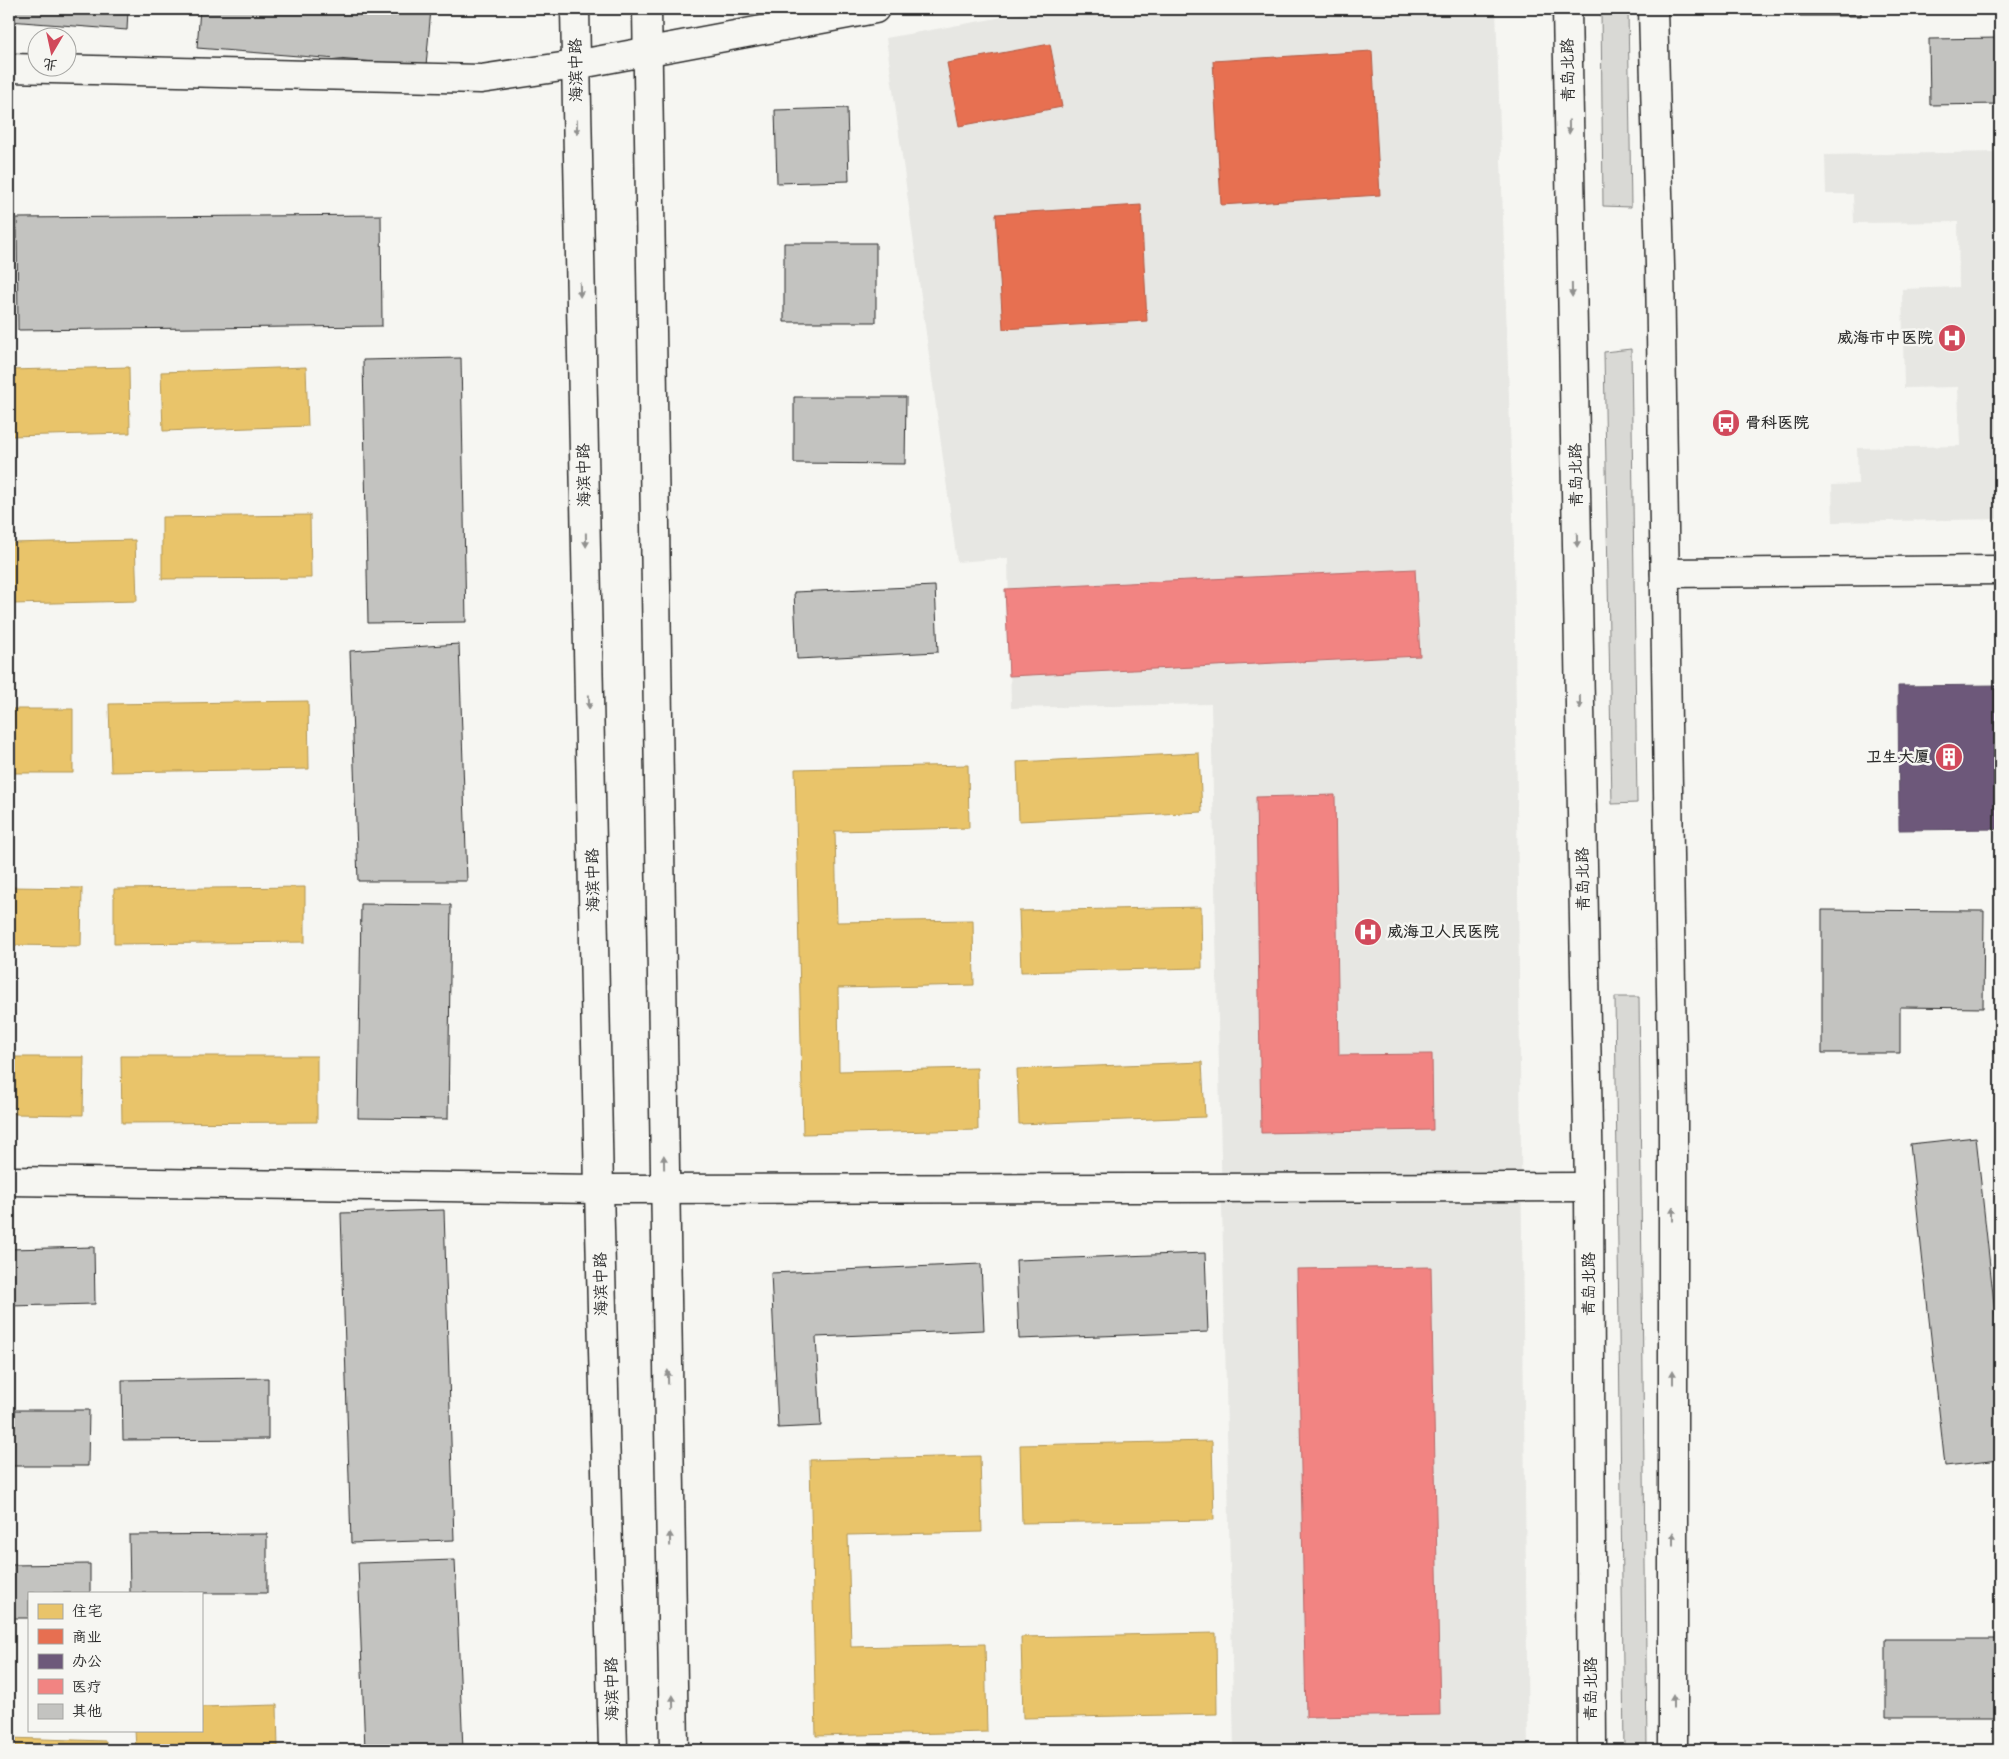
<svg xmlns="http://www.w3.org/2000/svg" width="2009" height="1759" font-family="'Architects Daughter','LXGW WenKai TC',sans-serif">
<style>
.built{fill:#e7e7e3}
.green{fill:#d9d9d5;stroke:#828280}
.homes{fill:#e9c46a;stroke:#b09657}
.shops{fill:#e76f51;stroke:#af5b46}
.offices{fill:#6d597a;stroke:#594b62}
.health{fill:#f28482;stroke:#b66968}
.building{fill:#c3c3c0;stroke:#2b2b2b}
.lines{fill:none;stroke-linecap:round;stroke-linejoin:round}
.street-casing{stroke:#2b2b2b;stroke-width:31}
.primary-casing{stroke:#2b2b2b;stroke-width:31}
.street{stroke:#f6f6f2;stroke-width:28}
.primary{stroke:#f6f6f2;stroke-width:28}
.oneway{fill:#90908e}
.labels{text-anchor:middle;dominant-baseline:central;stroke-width:5;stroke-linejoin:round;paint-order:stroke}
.street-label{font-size:16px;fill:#2b2b2b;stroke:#f6f6f2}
.poi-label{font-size:16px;font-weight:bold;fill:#2b2b2b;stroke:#f6f6f2;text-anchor:end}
</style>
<rect width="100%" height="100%" fill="#f6f6f2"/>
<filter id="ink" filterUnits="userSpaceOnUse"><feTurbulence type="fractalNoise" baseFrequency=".02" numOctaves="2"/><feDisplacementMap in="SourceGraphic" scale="10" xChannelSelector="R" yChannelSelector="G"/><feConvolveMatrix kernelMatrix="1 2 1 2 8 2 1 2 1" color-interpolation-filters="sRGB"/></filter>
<g filter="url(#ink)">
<path class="built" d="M1047,9H1496L1514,546L1528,1750H1234L1211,704L1011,708L1008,558L957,562L886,38Z
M2000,152V519L1833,522L1832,485L1858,484L1857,448L1960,446L1958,387L1904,388L1902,289L1959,287L1958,222L1854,223L1853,194H1826L1825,155Z"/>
<path class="green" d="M1601,9H1628L1631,207L1603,206Z
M1631,349L1637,803L1612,804L1604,352Z
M1615,997H1639L1647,1750H1624Z"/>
<path class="homes" d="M129,367L130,433L9,436V370Z
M306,367L308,426L163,431L161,372Z
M310,515L311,578L162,579V517Z
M135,540L137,601L12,604L11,543Z
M308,701L309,769L111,772L109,704Z
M9,709H73V773H9Z
M1199,753L1202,812L1019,821L1017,762Z
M968,765L969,828L835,831L837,922L973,920L974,985L838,988L839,1071L977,1068L978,1130L803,1134L795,769Z
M11,887L82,888L81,946L10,945Z
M305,887V942L114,944V889Z
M1201,907L1202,968L1021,972L1019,911Z
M121,1056H317V1122L122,1123Z
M15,1057H84L83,1115L15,1114Z
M1202,1062L1205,1117L1019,1124L1017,1069Z
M1212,1441L1214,1520L1022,1523L1020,1445Z
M980,1456L982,1532L848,1535L851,1647L985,1644L987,1732L816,1736L810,1460Z
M1216,1633L1217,1714L1023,1718L1021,1637Z
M277,1705L278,1750H136L135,1730H201V1707Z
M9,1738L106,1741V1750H9Z"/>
<path class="shops" d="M1050,44L1062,107L959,126L947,63Z
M1372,51L1380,195L1221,205L1213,61Z
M1141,205L1147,321L1003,329L996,214Z"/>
<path class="offices" d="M2000,685V829L1899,830L1898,686Z"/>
<path class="health" d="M1415,569L1420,656L1009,676L1005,589Z
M1335,795L1339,1055L1432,1054L1433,1130L1261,1133L1256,797Z
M1431,1267L1440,1715L1306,1717L1297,1269Z"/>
<path class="building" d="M9,9H128L127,30L9,21Z
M200,9H431L426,66L197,48Z
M1794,9H1861V16H1794Z
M2000,38V104L1930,105L1929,39Z
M847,108L849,181L777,183L775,110Z
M381,215L382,326L18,330L17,218Z
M784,243H876V322H784Z
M461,358L466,622L368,623L363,360Z
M794,397H906L905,464L794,463Z
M935,586L938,652L797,659L794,592Z
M459,644L467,881H358L350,651Z
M361,904L451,905L448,1119L358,1118Z
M1822,910L1984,911L1983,1008L1900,1007V1053H1822Z
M1976,1137L2000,1359V1460L1945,1466L1910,1144Z
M444,1210L454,1540L351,1543L341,1213Z
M94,1247L95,1304L9,1306V1249Z
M1205,1253L1208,1332L1019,1339L1016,1260Z
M981,1264L984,1330L816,1337L821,1426L778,1428L771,1273Z
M268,1378V1439L123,1440L122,1380Z
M9,1410H89L88,1466H9Z
M267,1534V1593H130L129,1535Z
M455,1560L463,1750H365L358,1563Z
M90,1564V1593H29V1618H9V1565Z
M1886,1639H2000V1717H1886Z"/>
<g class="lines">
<defs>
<path id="street" d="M9,68L481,79L575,65L875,9
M1665,573L2000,570
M9,1181L599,1189L1589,1187"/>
<path id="primary" d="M575,9L599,1189L613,1750
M647,9L674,1750
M1567,9L1589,1187L1592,1750
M1653,9L1660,266L1673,1118V1750"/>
</defs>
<use href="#street" class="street-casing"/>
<use href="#primary" class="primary-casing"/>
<use href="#street" class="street"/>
<use href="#primary" class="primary"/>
</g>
<defs><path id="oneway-solid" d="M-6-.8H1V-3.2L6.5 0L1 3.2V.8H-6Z" transform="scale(1.25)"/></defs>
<g class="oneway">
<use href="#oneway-solid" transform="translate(577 127) rotate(89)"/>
<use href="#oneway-solid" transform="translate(1569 127) rotate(89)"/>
<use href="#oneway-solid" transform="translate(580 290) rotate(89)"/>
<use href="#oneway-solid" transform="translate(1572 290) rotate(89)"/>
<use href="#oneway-solid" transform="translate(586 540) rotate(89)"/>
<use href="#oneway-solid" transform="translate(1577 540) rotate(89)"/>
<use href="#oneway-solid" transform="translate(589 702) rotate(89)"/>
<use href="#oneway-solid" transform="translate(1580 702) rotate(89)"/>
<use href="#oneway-solid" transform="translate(664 1162) rotate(-91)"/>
<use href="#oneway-solid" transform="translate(1673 1214) rotate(-90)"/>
<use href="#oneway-solid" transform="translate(668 1377) rotate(-91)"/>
<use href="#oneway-solid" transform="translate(1673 1377) rotate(-90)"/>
<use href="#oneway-solid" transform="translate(670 1539) rotate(-91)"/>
<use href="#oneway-solid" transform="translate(1673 1539) rotate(-90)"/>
<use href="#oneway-solid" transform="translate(673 1702) rotate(-91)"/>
<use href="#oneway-solid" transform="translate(1673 1702) rotate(-90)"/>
</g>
</g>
<defs>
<symbol id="hospital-disc" viewBox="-11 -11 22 22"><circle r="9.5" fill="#d1495b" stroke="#f6f6f2"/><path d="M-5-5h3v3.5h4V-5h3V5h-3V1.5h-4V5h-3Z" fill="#fff"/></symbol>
<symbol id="bus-disc" viewBox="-11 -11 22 22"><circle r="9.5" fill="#d1495b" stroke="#f6f6f2"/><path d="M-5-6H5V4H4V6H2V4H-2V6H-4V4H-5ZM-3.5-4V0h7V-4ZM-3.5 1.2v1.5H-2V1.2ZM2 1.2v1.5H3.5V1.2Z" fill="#fff"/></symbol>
<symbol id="building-disc" viewBox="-11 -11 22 22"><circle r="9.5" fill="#d1495b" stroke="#f6f6f2"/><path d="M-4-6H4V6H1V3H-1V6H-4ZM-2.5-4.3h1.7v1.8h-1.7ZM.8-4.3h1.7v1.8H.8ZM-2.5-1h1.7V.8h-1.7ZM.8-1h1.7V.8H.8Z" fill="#fff"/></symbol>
</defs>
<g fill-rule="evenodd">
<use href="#hospital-disc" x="1936" y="322" width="32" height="32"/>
<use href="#bus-disc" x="1710" y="407" width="32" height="32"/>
<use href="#building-disc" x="1933" y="741" width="32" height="32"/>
<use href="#hospital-disc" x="1352" y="916" width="32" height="32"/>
</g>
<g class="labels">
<g class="street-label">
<text transform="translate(576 70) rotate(-91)">海滨中路</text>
<text transform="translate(1568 70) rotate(-91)">青岛北路</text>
<text transform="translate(584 475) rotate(-91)">海滨中路</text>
<text transform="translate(1576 475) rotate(-91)">青岛北路</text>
<text transform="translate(1583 879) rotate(-91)">青岛北路</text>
<text transform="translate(593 880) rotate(-91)">海滨中路</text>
<text transform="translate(601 1284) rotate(-91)">海滨中路</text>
<text transform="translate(1589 1284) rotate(-90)">青岛北路</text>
<text transform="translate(612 1689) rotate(-91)">海滨中路</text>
<text transform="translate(1591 1689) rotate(-90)">青岛北路</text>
</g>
<g class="poi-label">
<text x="1933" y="338">威海市中医院</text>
<text x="1745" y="423" text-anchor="start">骨科医院</text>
<text x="1930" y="757">卫生大厦</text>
<text x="1387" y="932" text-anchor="start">威海卫人民医院</text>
</g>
</g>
<rect width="2009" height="1759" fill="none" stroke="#f6f6f2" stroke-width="30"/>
<rect x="15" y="15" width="1979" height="1729" fill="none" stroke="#2b2b2b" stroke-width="2" filter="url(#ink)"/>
<rect x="28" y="1592" width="175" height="140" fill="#f6f6f2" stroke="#a5a5a2"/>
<rect x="38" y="1604" width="25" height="15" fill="#e9c46a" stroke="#a5a5a2"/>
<text x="72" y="1616" font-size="15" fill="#2b2b2b">住宅</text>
<rect x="38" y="1629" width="25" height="15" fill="#e76f51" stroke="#a5a5a2"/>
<text x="72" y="1642" font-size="15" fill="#2b2b2b">商业</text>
<rect x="38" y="1654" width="25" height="15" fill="#6d597a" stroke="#a5a5a2"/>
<text x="72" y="1666" font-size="15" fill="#2b2b2b">办公</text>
<rect x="38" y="1679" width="25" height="15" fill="#f28482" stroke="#a5a5a2"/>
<text x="72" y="1692" font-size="15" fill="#2b2b2b">医疗</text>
<rect x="38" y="1704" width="25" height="15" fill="#c3c3c0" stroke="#a5a5a2"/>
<text x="72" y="1716" font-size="15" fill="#2b2b2b">其他</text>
<g transform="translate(52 52) rotate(189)"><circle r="24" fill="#f6f6f2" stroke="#a5a5a2"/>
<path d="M0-4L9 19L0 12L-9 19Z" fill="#d1495b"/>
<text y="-8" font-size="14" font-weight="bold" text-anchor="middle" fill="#2b2b2b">北</text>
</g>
</svg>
